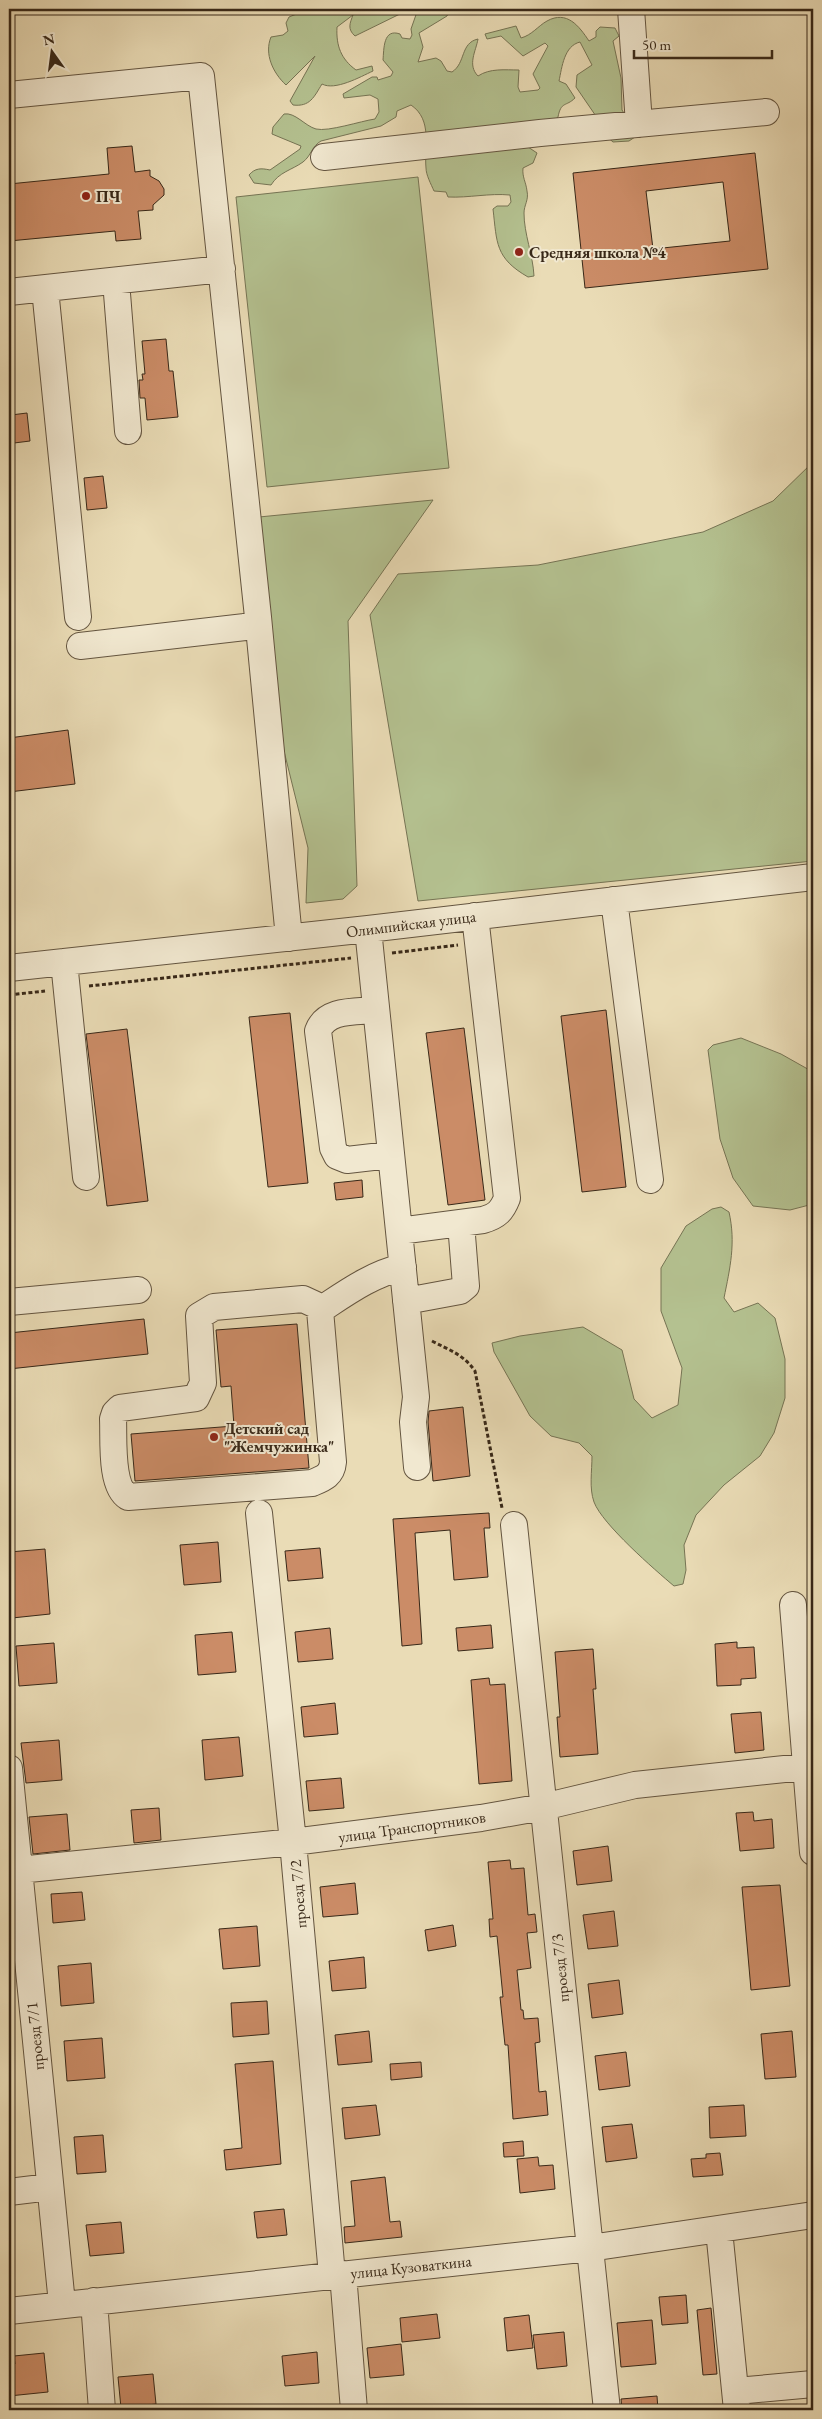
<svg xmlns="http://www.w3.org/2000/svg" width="822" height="2419" font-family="'EB Garamond',serif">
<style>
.green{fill:#b4c190;stroke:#767454}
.building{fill:#cb8c67;stroke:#382818;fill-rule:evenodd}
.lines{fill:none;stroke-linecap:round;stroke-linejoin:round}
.minor-casing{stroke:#645540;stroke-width:28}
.path{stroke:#382818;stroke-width:3;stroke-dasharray:4 2.5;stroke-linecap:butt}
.minor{stroke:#f1e8d0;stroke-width:26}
.poi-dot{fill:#8f2418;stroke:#f1e8d0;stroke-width:2}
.labels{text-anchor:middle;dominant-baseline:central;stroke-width:4;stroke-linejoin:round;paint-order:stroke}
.poi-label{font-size:16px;font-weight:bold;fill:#382818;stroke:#f1e8d0;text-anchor:start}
.street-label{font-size:16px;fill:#382818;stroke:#f1e8d0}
</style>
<rect width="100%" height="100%" fill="#eadcb6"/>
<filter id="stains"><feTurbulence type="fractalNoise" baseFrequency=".004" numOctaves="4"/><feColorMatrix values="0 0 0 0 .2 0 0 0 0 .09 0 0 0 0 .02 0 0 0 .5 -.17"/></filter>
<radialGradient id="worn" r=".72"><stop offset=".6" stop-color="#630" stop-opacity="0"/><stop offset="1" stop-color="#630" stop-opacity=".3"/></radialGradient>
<path class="green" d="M291,9H450L447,16L419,33L423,47L418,62L436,58L441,61L447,71L452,72C466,63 460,43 478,39C476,51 467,65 478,76C490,68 505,70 519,70L518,87L520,92L538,90L540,88L533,74L548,46L545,43L523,56L501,36L487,39L485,34L516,26L521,38C532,35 538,26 547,21C567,10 579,26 589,41L596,37V31L600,27L615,28L619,36L613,41L621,78L622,110L634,129L635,137L629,141L613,142L605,135L600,122L576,87L577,75L592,65L580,42C564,46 562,67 559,81L566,84L575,98C566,107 561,101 558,117L525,145L537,153L533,163L523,168C522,177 526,182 527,191C529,200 524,205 524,213C524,234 533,255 534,276L528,277C495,258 497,243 493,209L497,206H508L511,202L510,195C489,193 469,198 448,197L446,192L434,191C431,184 426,175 426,168C424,147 433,120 411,105L397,111L396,117L381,126L321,141C312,146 311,156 303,162C292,170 279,172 271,185L254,183L249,175C255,168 261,168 270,170L300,149L301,146L272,134L273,127L284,114C295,112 305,126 316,129C328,132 361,121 375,119L379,112L378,99L370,95L344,98L343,94L372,77H377L378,80L391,76L393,72L383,60C384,49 383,28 400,34L402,38L410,39L412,35L411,29L418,9L406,11L355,36C347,29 350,23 353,15L337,27C336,46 341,59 356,70L372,66L373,71C360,77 335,91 322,84C314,97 310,107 293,105L290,101L315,56L286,85C273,73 264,54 271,37L283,35L288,31L286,23L289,17L299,13Z
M418,177L449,468L267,487L236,197Z
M813,462V861L418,901L370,615L398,574L538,565L703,532L773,501Z
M433,500L348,621L357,886L343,899L306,903L308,848L284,751L259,517Z
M741,1038L781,1054L813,1072V1204L790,1210L753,1206L733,1178L720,1139L708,1050L713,1045Z
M721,1207L729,1212C736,1243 730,1268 724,1298L734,1312L758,1303L775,1318L785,1359V1398L774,1433L760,1456L724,1485L696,1515L684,1545L686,1570L683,1584L674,1586C655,1570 602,1524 594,1502C589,1488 592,1471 592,1456L579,1443L551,1436L530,1416L494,1352L492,1343L520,1336L583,1327L622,1350L634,1399L652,1418L678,1405L682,1368L661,1311V1268L686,1226L712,1209Z"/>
<path class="building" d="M132,146L135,172L150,170V176L159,181L164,189V195L153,205V210L138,211L141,239L116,241L115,231L9,241V184L109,174L107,148Z
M755,153L768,269L585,288L573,173ZM723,182L730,241L653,249L646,191Z
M166,339L169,371H173L178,417L147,420L145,398H140L139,380H143L142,374H145L142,341Z
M27,413L30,441L14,443L11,415Z
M103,476L107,508L87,510L84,478Z
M68,730L75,784L9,792V738Z
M606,1010L626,1187L582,1192L561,1016Z
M290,1013L308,1183L268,1187L249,1017Z
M464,1028L485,1200L448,1205L426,1033Z
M127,1029L148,1201L107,1206L86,1034Z
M362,1180L363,1197L336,1200L334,1183Z
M144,1319L148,1354L9,1369V1333Z
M297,1324L309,1468L135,1481L131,1434L234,1426L231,1386L221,1387L216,1330Z
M463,1407L470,1476L433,1481L428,1422L429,1411Z
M489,1513L490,1528H484L488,1577L454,1580L450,1530L415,1533L422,1644L402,1646L393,1519Z
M218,1542L221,1582L184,1585L180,1545Z
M320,1548L323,1578L288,1581L285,1551Z
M45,1549L50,1614L12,1618L9,1552Z
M491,1625L493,1648L458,1651L456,1628Z
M330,1628L333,1659L298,1662L295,1632Z
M232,1632L236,1672L198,1675L195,1635Z
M737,1642V1648L754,1647L756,1678L741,1679V1685L717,1686L715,1644Z
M54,1643L57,1683L19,1686L16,1646Z
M593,1649L596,1689H593L598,1754L560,1757L557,1717H560L555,1652Z
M489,1678L490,1685L505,1684L512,1781L479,1784L471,1680Z
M335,1703L338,1734L304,1737L301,1707Z
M761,1712L764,1750L735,1753L731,1714Z
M239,1737L243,1776L205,1780L202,1740Z
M59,1740L62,1780L26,1783L21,1743Z
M341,1778L344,1808L309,1811L306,1781Z
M159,1808L161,1840L134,1843L131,1810Z
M753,1812L754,1821L772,1819L774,1848L740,1851L736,1813Z
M67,1814L70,1850L33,1854L29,1817Z
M608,1846L612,1881L577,1885L573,1851Z
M510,1860L511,1869L524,1868L528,1915L535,1914L537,1932L527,1933L531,1968L517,1970L521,2010H523L524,2019L538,2018L540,2042L535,2043L539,2092L546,2091L548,2115L513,2119L508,2045H505L500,1997H503L497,1936L490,1937L489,1919H493L488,1862Z
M355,1883L358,1914L323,1917L320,1887Z
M780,1885L790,1986L751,1990L742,1887Z
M82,1892L85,1920L53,1923L51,1894Z
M614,1911L618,1946L588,1949L583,1915Z
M453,1925L456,1946L428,1951L425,1930Z
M257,1926L260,1966L223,1969L219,1929Z
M364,1957L366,1988L332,1991L329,1961Z
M91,1963L94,2003L61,2006L58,1966Z
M619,1980L623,2014L592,2018L588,1984Z
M267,2001L269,2034L233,2037L231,2003Z
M369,2031L372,2062L338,2065L335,2035Z
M792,2031L796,2077L765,2079L761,2034Z
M102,2038L105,2078L67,2081L64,2041Z
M626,2052L630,2086L599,2090L595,2056Z
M273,2061L281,2164L226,2170L224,2150L242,2148L235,2064Z
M421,2062L422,2077L391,2080L390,2064Z
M376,2105L380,2135L345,2139L342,2108Z
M744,2105L746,2136L710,2138L709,2107Z
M632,2124L637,2158L606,2162L602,2127Z
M103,2135L106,2172L77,2174L74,2137Z
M523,2141L524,2156L504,2157L503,2143Z
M720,2153L723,2175L693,2177L691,2159L706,2158V2154Z
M538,2157L539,2166L553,2165L555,2189L520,2193L517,2159Z
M385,2177L390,2222L400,2221L402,2237L345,2243L344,2227L355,2226L351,2181Z
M284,2209L287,2235L257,2238L254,2212Z
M121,2222L124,2253L90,2256L86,2225Z
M686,2295L688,2323L662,2325L659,2297Z
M711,2308L717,2374L703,2375L697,2310Z
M437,2314L440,2338L402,2342L400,2318Z
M529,2315L533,2348L507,2351L504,2318Z
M652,2320L656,2364L621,2367L617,2323Z
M564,2332L567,2366L537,2369L533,2335Z
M401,2344L404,2375L370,2378L367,2348Z
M317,2352L319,2383L285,2386L282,2356Z
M44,2353L48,2392L9,2396V2365L15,2364L14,2356Z
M153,2374L156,2404L121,2408L118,2377Z
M657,2396L658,2410H622L621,2399Z"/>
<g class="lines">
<defs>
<path id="minor" d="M631,9L639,124
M9,95L201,76L258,617L253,624L245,627L80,646
M324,157L540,133L766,112
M116,281L128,431
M45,289L78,617
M9,292L222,269
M258,617L289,938
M614,900L650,1180
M368,929L416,1397L413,1422L417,1467
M64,962L86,1177
M9,968L368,929L813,877
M375,1010C355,1012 326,1009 318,1031L333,1148L337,1156L347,1160L390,1155
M399,1231L483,1220C497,1216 502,1211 507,1198L475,916
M406,1301L460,1291L466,1286L461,1223
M9,1302L138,1290
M320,1310L316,1305L303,1299L214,1307L199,1316L203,1383L196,1398L120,1408L115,1413L113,1419C114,1439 110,1486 128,1497L312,1483C324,1478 332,1475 333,1462L320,1310C346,1293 372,1274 403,1267
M259,1513L293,1842L332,2275
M514,1525L607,2410
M793,1605L813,1852
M9,1768L62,2304
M9,1871L293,1842L481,1818L543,1807L635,1785L813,1766
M9,2192L50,2187
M719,2230L737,2410
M343,2274L354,2410
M94,2301L102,2410
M9,2311L590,2248L813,2215
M736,2391L813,2384"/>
</defs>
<use href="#minor" class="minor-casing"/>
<path class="path" d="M392,953L458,945
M89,986L351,958
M9,995L45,991
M432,1341C449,1350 463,1354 475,1371L502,1508"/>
<use href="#minor" class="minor"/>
</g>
<g class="poi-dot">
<circle cx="86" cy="196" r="5"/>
<circle cx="519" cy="252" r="5"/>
<circle cx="214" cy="1437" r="5"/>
</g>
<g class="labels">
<g class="poi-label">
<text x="96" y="196">ПЧ</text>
<text x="529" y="252">Средняя школа №4</text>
<text x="224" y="1428">Детский сад<tspan x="224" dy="18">"Жемчужинка"</tspan></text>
</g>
<g class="street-label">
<text transform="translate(411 924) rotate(-7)">Олимпийская улица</text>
<text transform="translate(412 1827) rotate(-8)">улица Транспортников</text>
<text transform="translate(298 1894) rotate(-95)">проезд 7/2</text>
<text transform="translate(560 1968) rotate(-96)">проезд 7/3</text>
<text transform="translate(35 2036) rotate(-96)">проезд 7/1</text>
<text transform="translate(411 2267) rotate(-6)">улица Кузоваткина</text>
</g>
</g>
<rect width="822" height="2419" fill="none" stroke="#eadcb6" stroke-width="30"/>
<rect x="10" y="10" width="802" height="2399" fill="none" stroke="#382818" stroke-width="2.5"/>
<rect x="15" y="15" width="792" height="2389" fill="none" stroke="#382818"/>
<g transform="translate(52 52) rotate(346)" stroke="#f1e8d0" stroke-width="4" paint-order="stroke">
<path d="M0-4L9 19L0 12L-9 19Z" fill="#382818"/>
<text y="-8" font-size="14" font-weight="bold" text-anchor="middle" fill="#382818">N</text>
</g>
<path d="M634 50v8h138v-8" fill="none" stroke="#382818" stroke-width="2.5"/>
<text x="642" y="50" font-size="15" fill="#382818" stroke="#f1e8d0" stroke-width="4" paint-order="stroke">50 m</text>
<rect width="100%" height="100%" filter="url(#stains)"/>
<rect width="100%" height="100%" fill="url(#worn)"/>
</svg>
